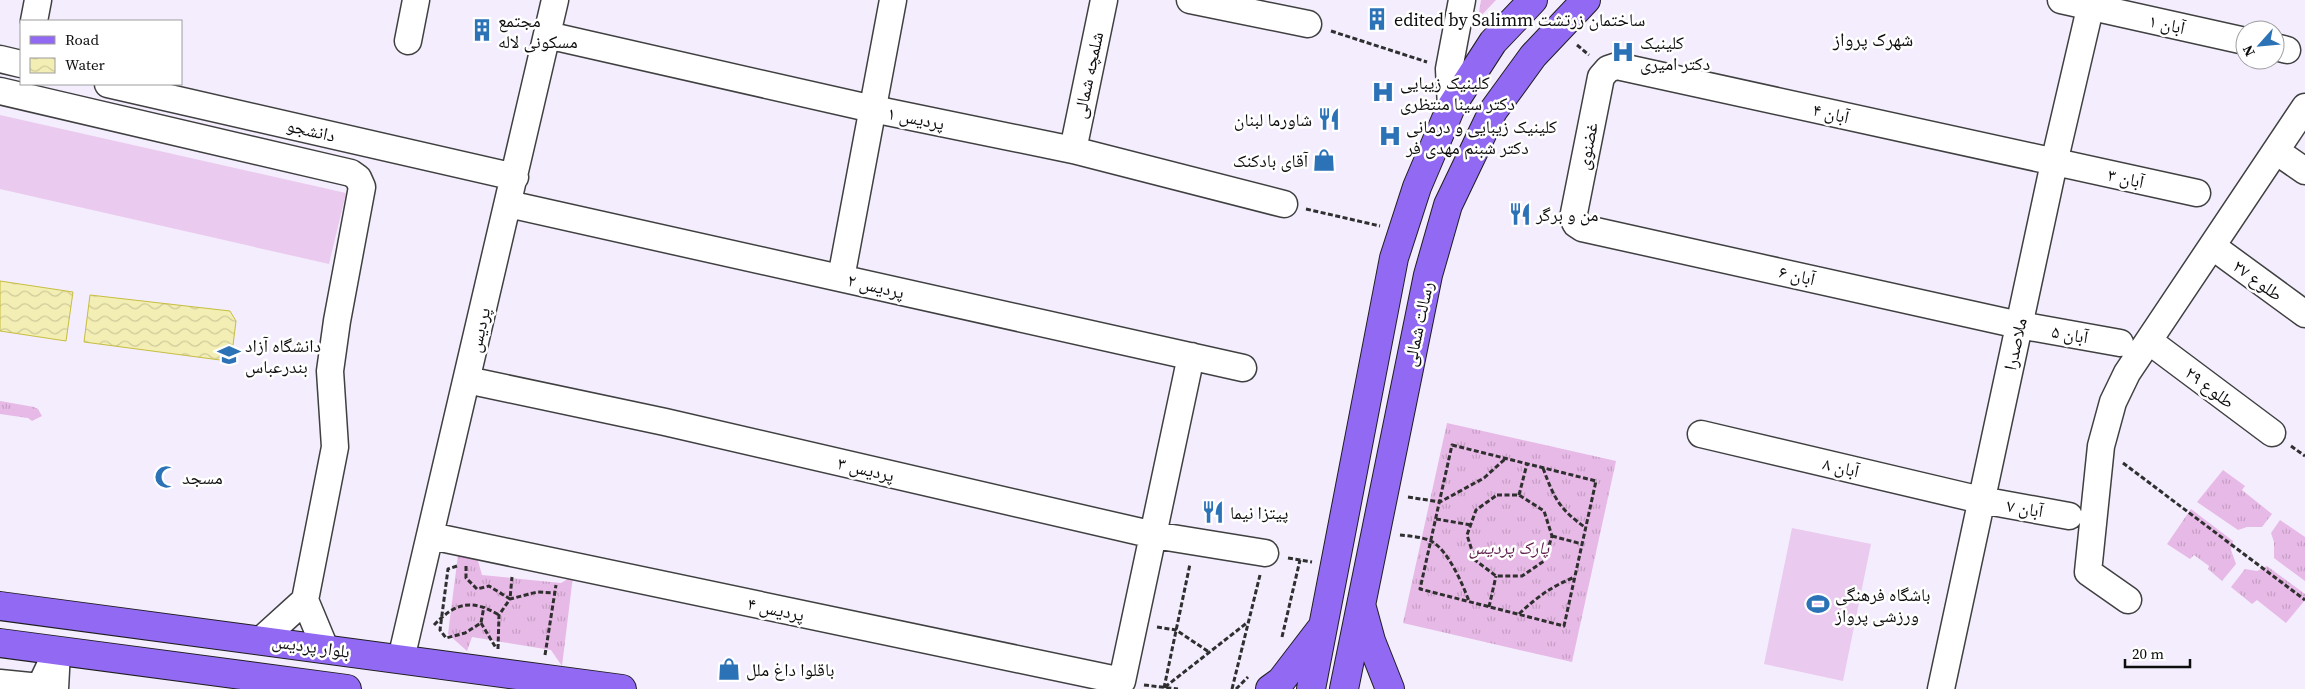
<svg xmlns="http://www.w3.org/2000/svg" width="2305" height="689" font-family="'Source Serif 4','Noto Naskh Arabic',serif">
<style>
.grass{fill:url(#grass-tufts)}
.pitch{fill:#eacaee}
.water{fill:url(#water-waves);stroke:#c7be3f}
.lines{fill:none;stroke-linecap:round;stroke-linejoin:round}
.minor-casing{stroke:#404040;stroke-width:29}
.major-casing{stroke:#1e1e1e;stroke-width:30}
.path{stroke:#2f2f2f;stroke-width:3;stroke-dasharray:5 2.5;stroke-linecap:butt}
.minor{stroke:#fff;stroke-width:26}
.major{stroke:#9269f2;stroke-width:28}
.labels{text-anchor:middle;dominant-baseline:central;stroke-width:5;stroke-linejoin:round;paint-order:stroke}
.poi-label{font-size:18px;fill:#0d0d0d;stroke:#fff;text-anchor:start}
.street-label{font-size:18px;fill:#0d0d0d;stroke:#fff}
.park-label{font-size:18px;font-style:italic;fill:#61204c;stroke:#fff}
.neighbourhood-label{font-size:19px;fill:#0d0d0d;stroke:#fff}
</style>
<defs>
<pattern id="grass-tufts" width="24" height="20" patternUnits="userSpaceOnUse" patternTransform="scale(1.25)"><rect width="24" height="20" fill="#e7b9e6"/><path d="M3 7l-1-3M5 7V3M7 7l1-3M15 17l-1-3M17 17v-4M19 17l1-3" fill="none" stroke="#c59ec4"/></pattern>
<pattern id="water-waves" width="16" height="10" patternUnits="userSpaceOnUse" patternTransform="scale(1.25)"><rect width="16" height="10" fill="#f3eeb4"/><path d="M0 5q4-4 8 0t8 0" fill="none" stroke="#cfcb9a"/></pattern>
</defs>
<rect width="100%" height="100%" fill="#f3edfe"/>
<path class="grass" d="M1481,0H1496L1478,19Z
M0,401L34,407L38,409L42,416L32,421L28,418L0,414Z
M1447,423L1616,461L1572,662L1403,623Z
M2223,470L2245,486L2242,490L2272,514L2262,527H2247L2238,530L2197,502Z
M2191,509L2233,541L2231,550L2236,564L2222,581L2208,569L2209,566L2194,555L2190,559L2167,544Z
M2280,520L2305,537V581L2274,558V542L2271,533Z
M476,554L482,575L561,583L573,576L562,666L551,650L472,637L467,651L448,634L458,555Z
M2267,566L2305,594V600L2286,623L2257,600L2252,604L2231,587L2245,569L2257,571Z"/>
<path class="pitch" d="M0,115L346,193L329,264L0,189Z
M1792,528L1871,544L1843,681L1764,664Z"/>
<path class="water" d="M0,281L73,292L66,341L0,331Z
M90,295L230,311L236,321L232,353L220,360L84,342Z"/>
<g class="lines">
<defs>
<path id="minor" d="M1190,0L1308,24
M2061,0L2245,41
M34,21L38,0
M547,35L873,109L1073,150L1284,204
M408,41L416,0
M2275,47L2287,50
M0,59L21,64
M108,84L515,177
M0,91L351,173L358,178L362,187L337,321L330,371L335,447L305,600L325,648
M1451,107L1449,69L1462,0
M1073,150L1104,0
M2276,151L2305,171
M508,204L1243,368
M2212,246L2305,314
M841,278L893,0
M2149,341L2272,433
M2120,343L2019,325L1582,228L1576,224L1573,218L1601,77L1608,69L1617,66L2197,193
M467,380L665,422L1154,535L1265,553
M1701,434L1981,500L2069,516
M431,536L1122,681L1191,356
M2128,600L2088,572L2101,446L2113,402L2127,373L2305,107
M261,640L305,600
M401,659L555,0
M0,683L40,687
M39,689L57,651L55,689
M1941,689L2054,163L2092,0"/>
<path id="major" d="M0,606L622,689
M1362,608L1371,641L1390,689
M0,643L347,689
M1270,689L1281,681L1320,630
M1311,689L1394,258L1417,187L1451,107L1493,42L1533,0
M1344,689L1428,275L1448,205L1493,111L1533,56L1586,0"/>
</defs>
<use href="#minor" class="minor-casing"/>
<use href="#major" class="major-casing"/>
<path class="path" d="M1331,31L1427,62
M1577,45L1589,55
M1306,209L1380,226
M1452,445L1596,481L1564,626L1420,589Z
M2291,446L2305,456
M2123,463L2305,600
M1543,468C1554,498 1559,509 1586,528
M1497,495H1519L1544,511L1552,536L1544,561L1522,576H1496L1475,560L1467,535L1476,510Z
M1519,495L1527,464
M1408,497L1440,502L1484,478L1505,459
M1436,519L1471,525
M1400,535C1409,536 1423,537 1431,541C1448,550 1462,583 1469,601
M1552,536L1582,544
M1288,558L1312,562
M457,566L448,569L440,630L446,638L465,633L481,623L484,606
M466,566V578L477,589L489,586L510,599L512,577
M1489,607L1496,576
M1519,614C1537,597 1552,586 1575,577
M481,623L496,648
M434,625C456,602 472,599 499,615
M1157,627L1176,630L1209,652
M1282,637L1300,560
M498,649L499,615L510,599L537,592L554,593
M545,655L556,585
M1144,685L1178,689
M1165,687L1248,622
M1164,688L1190,564
M1232,689L1260,575
M1236,689L1248,677"/>
<use href="#minor" class="minor"/>
<use href="#major" class="major"/>
</g>
<defs>
<symbol id="building-bare" viewBox="-9 -9 18 18"><path d="M-4-6H4V6H1V3H-1V6H-4ZM-2.5-4.3h1.7v1.8h-1.7ZM.8-4.3h1.7v1.8H.8ZM-2.5-1h1.7V.8h-1.7ZM.8-1h1.7V.8H.8Z" fill="#2b72b6" stroke="#fff" stroke-width="2.5" paint-order="stroke"/></symbol>
<symbol id="hospital-bare" viewBox="-9 -9 18 18"><path d="M-5-5h3v3.5h4V-5h3V5h-3V1.5h-4V5h-3Z" fill="#2b72b6" stroke="#fff" stroke-width="2.5" paint-order="stroke"/></symbol>
<symbol id="restaurant-bare" viewBox="-9 -9 18 18"><path d="M-5-6h1v4h1v-4h1v4h1v-4h1v5L-1.5 .5V6h-2V.5L-5-1ZM5-6V6H3V1.5H1.5Q1.5-4 5-6Z" fill="#2b72b6" stroke="#fff" stroke-width="2.5" paint-order="stroke"/></symbol>
<symbol id="shop-bare" viewBox="-9 -9 18 18"><path d="M-5-2.5h2.3a2.7 3.5 0 0 1 5.4 0H5L5.5 6h-11ZM-1.5-2.5h3a1.5 2.3 0 0 0-3 0Z" fill="#2b72b6" stroke="#fff" stroke-width="2.5" paint-order="stroke"/></symbol>
<symbol id="university-bare" viewBox="-9 -9 18 18"><path d="M0-5L7-2L0 1L-7-2ZM-4 1L0 2.5L4 1V4Q0 6-4 4Z" fill="#2b72b6" stroke="#fff" stroke-width="2.5" paint-order="stroke"/></symbol>
<symbol id="mosque-bare" viewBox="-9 -9 18 18"><path d="M3.5-4.9A6 6 0 1 0 3.5 4.9A5 5 0 1 1 3.5-4.9Z" fill="#2b72b6" stroke="#fff" stroke-width="2.5" paint-order="stroke"/></symbol>
<symbol id="stadium-bare" viewBox="-9 -9 18 18"><path d="M0-5a6.5 5 0 1 0 0 10a6.5 5 0 1 0 0-10ZM-3.5-1.8h7v3.6h-7Z" fill="#2b72b6" stroke="#fff" stroke-width="2.5" paint-order="stroke"/></symbol>
</defs>
<g fill-rule="evenodd">
<use href="#building-bare" x="1361" y="3" width="32" height="32"/>
<use href="#building-bare" x="466" y="14" width="32" height="32"/>
<use href="#hospital-bare" x="1607" y="36" width="32" height="32"/>
<use href="#hospital-bare" x="1367" y="76" width="32" height="32"/>
<use href="#restaurant-bare" x="1313" y="103" width="32" height="32"/>
<use href="#hospital-bare" x="1374" y="120" width="32" height="32"/>
<use href="#shop-bare" x="1308" y="144" width="32" height="32"/>
<use href="#restaurant-bare" x="1504" y="198" width="32" height="32"/>
<use href="#university-bare" x="213" y="339" width="32" height="32"/>
<use href="#mosque-bare" x="150" y="461" width="32" height="32"/>
<use href="#restaurant-bare" x="1197" y="496" width="32" height="32"/>
<use href="#stadium-bare" x="1802" y="588" width="32" height="32"/>
<use href="#shop-bare" x="713" y="653" width="32" height="32"/>
</g>
<g class="labels">
<g class="poi-label">
<text x="1394" y="19">edited by Salimm ساختمان زرتشت</text>
<text x="498" y="20">مجتمع<tspan x="498" dy="21">مسکونی لاله</tspan></text>
<text x="1640" y="42">کلینیک<tspan x="1640" dy="21">دکتر امیری</tspan></text>
<text x="1400" y="82">کلینیک زیبایی<tspan x="1400" dy="21">دکتر سینا منتظری</tspan></text>
<text x="1312" y="119" text-anchor="end">شاورما لبنان</text>
<text x="1406" y="126">کلینیک زیبایی و درمانی<tspan x="1406" dy="21">دکتر شبنم مهدی فر</tspan></text>
<text x="1308" y="160" text-anchor="end">آقای بادکنک</text>
<text x="1536" y="214">من و برگر</text>
<text x="245" y="345">دانشگاه آزاد<tspan x="245" dy="21">بندرعباس</tspan></text>
<text x="182" y="477">مسجد</text>
<text x="1230" y="512">پیتزا نیما</text>
<text x="1835" y="594">باشگاه فرهنگی<tspan x="1835" dy="21">ورزشی پرواز</tspan></text>
<text x="746" y="669">باقلوا داغ ملل</text>
</g>
<g class="street-label">
<text transform="translate(2167 24) rotate(12)">آبان ۱</text>
<text transform="translate(1088 75) rotate(-78)">شلمچه شمالی</text>
<text transform="translate(1831 113) rotate(13)">آبان ۴</text>
<text transform="translate(916 118) rotate(11)">پردیس ۱</text>
<text transform="translate(311 130) rotate(13)">دانشجو</text>
<text transform="translate(1587 146) rotate(-79)">غضنوی</text>
<text transform="translate(2126 178) rotate(12)">آبان ۳</text>
<text transform="translate(1797 275) rotate(13)">آبان ۶</text>
<text transform="translate(2258 280) rotate(36)">طلوع ۲۷</text>
<text transform="translate(876 286) rotate(13)">پردیس ۲</text>
<text transform="translate(1418 324) rotate(-78)">رسالت شمالی</text>
<text transform="translate(479 330) rotate(-77)">پردیس</text>
<text transform="translate(2070 334) rotate(10)">آبان ۵</text>
<text transform="translate(2015 344) rotate(-78)">ملاصدرا</text>
<text transform="translate(2210 387) rotate(37)">طلوع ۲۹</text>
<text transform="translate(1841 467) rotate(13)">آبان ۸</text>
<text transform="translate(866 469) rotate(13)">پردیس ۳</text>
<text transform="translate(2025 508) rotate(10)">آبان ۷</text>
<text transform="translate(776 609) rotate(12)">پردیس ۴</text>
<text transform="translate(311 646) rotate(8)">بلوار پردیس</text>
</g>
<g class="park-label">
<text x="1509" y="547">پارک پردیس</text>
</g>
<g class="neighbourhood-label">
<text x="1873" y="39">شهرک پرواز</text>
</g>
</g>
<rect x="20" y="20" width="162" height="65" fill="#ffffff" stroke="#9e9e9e"/>
<rect x="30" y="36" width="25" height="8" fill="#9269f2" stroke="#9e9e9e"/>
<text x="65" y="45" font-size="15" fill="#0d0d0d">Road</text>
<rect x="30" y="58" width="25" height="15" fill="url(#water-waves)" stroke="#9e9e9e"/>
<text x="65" y="70" font-size="15" fill="#0d0d0d">Water</text>
<g transform="translate(2260 45) rotate(243)"><circle r="24" fill="#ffffff" stroke="#9e9e9e"/>
<path d="M0-4L9 19L0 12L-9 19Z" fill="#2b72b6"/>
<text y="-8" font-size="14" font-weight="bold" text-anchor="middle" fill="#0d0d0d">N</text>
</g>
<path d="M2125 659v8h65v-8" fill="none" stroke="#0d0d0d" stroke-width="2.5"/>
<text x="2132" y="659" font-size="15" fill="#0d0d0d" stroke="#ffffff" stroke-width="4" paint-order="stroke">20 m</text>
</svg>
